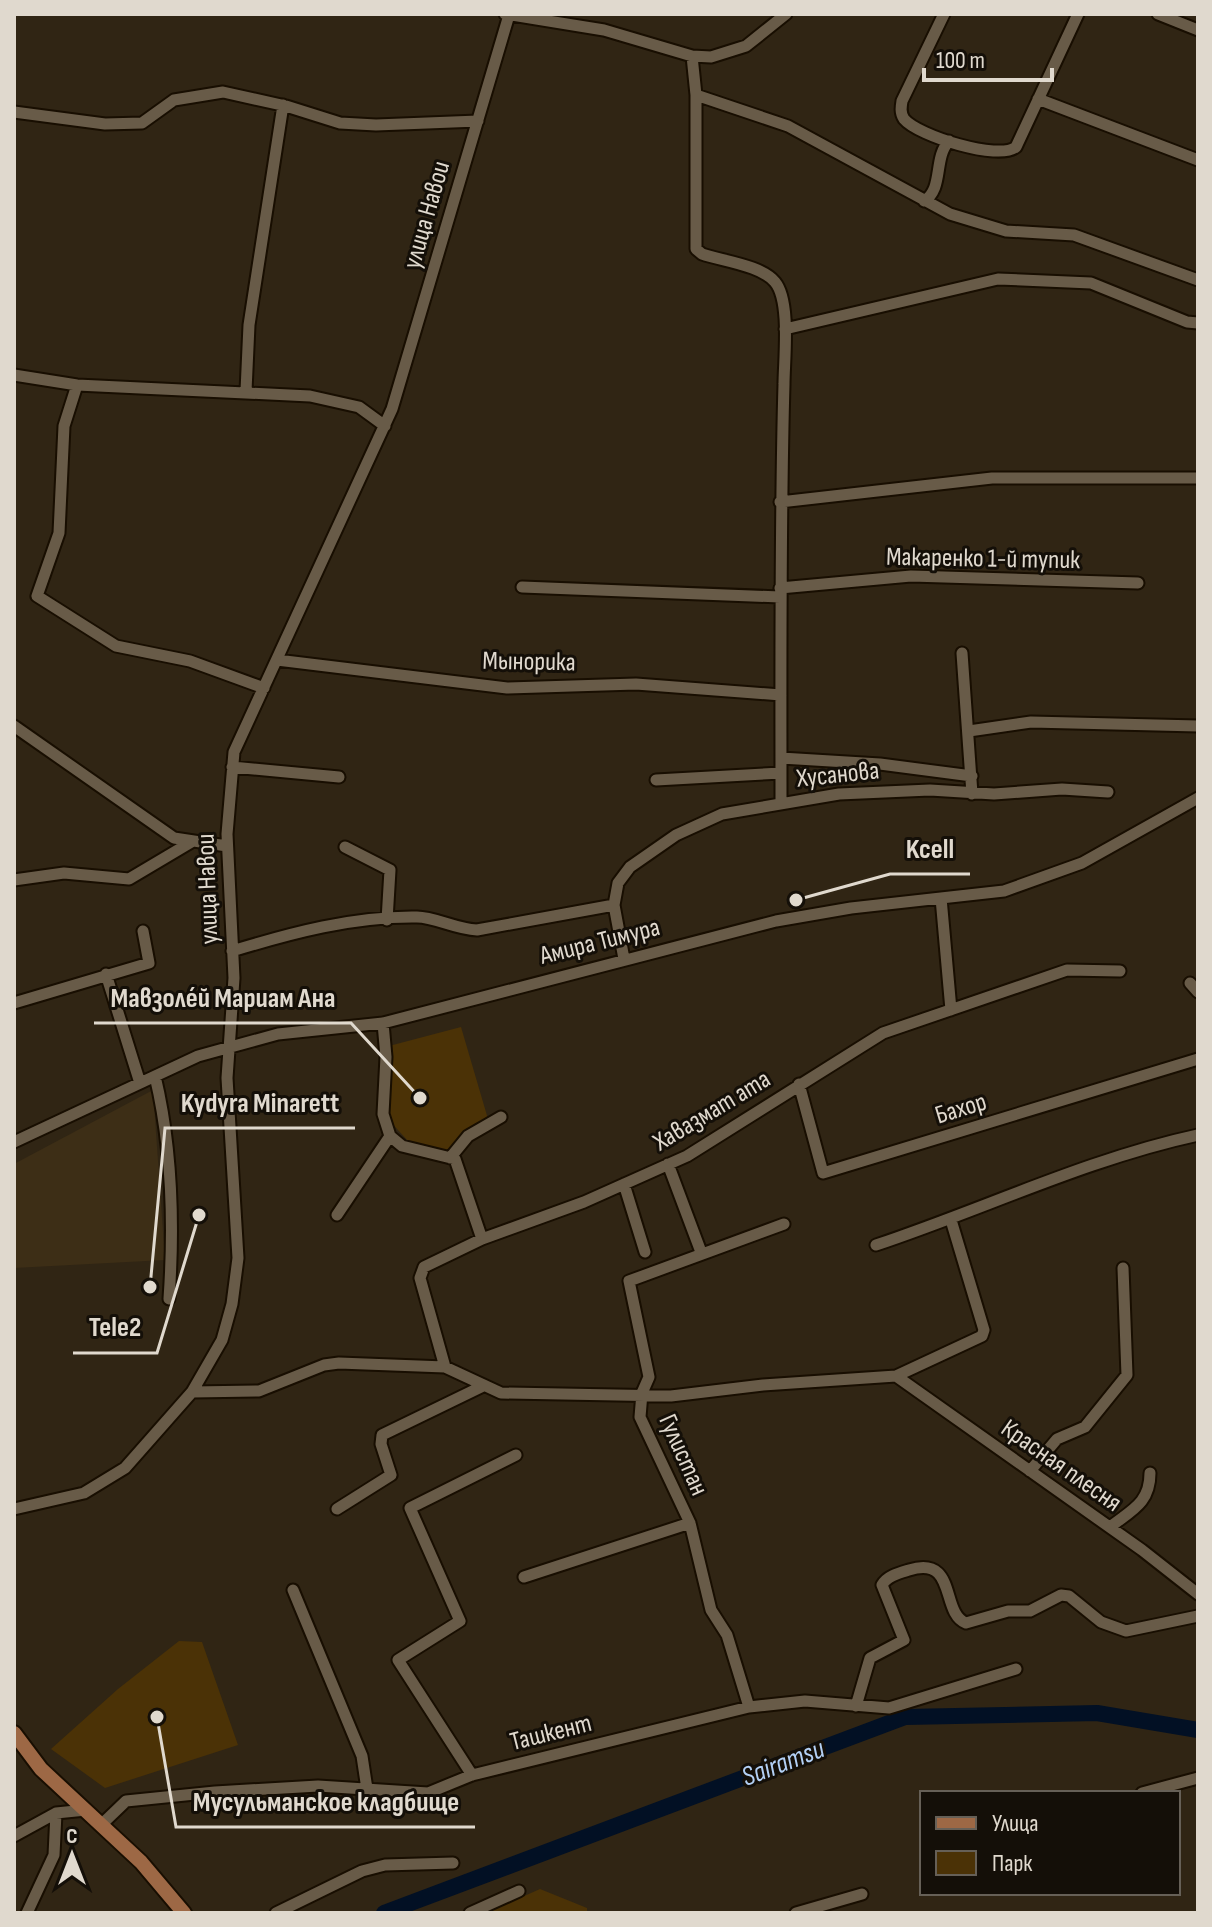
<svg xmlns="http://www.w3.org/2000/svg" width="1212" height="1927" font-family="'Sofia Sans Condensed',sans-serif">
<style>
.built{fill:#3d2e16}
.green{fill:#4b3206}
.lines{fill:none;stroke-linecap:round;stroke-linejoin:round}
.river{stroke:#021024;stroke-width:16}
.minor-casing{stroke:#180e01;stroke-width:15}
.major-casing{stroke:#180e01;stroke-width:18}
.minor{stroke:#685b48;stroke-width:11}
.major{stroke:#9d6845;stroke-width:14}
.labels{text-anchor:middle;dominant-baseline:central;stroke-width:6;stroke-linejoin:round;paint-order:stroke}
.street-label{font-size:26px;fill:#e0d9ce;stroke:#140f08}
.water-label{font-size:28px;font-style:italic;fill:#b3d0f5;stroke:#140f08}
.leader{fill:none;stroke:#e0d9ce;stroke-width:3}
.callout-dot{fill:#e0d9ce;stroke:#140f08;stroke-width:3}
.callout-label{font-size:28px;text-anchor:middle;font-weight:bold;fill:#e0d9ce;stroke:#140f08;stroke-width:6;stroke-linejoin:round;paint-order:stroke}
</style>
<rect width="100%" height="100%" fill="#302514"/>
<path class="built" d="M153,1090L165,1260L14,1268V1164Z"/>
<path class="green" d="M461,1027L488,1119L446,1152L409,1142L387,1118L389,1046Z
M179,1641L202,1642L238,1745L105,1788L51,1749L118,1689Z
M540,1889L587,1908V1913H486Z"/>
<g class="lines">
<path class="river" d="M384,1913L905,1717L1097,1713L1198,1730"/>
<defs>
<path id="minor" d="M505,14L604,30L692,56L711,57L746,46L786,14
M944,14L902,101C901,107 900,113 904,119C918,136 999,161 1016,147L1078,14
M1158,14L1198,30
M692,56L696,95V249L702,254C722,261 761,265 775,282C791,301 784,360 784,384C780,524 781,663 781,803
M696,95L788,126L950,214L1006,231L1074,235L1198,280
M1038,99L1198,160
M14,112L105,124L142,123L174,100L223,92L286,106L340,123L376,125L478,121
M924,201C944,189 933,158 949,141
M785,329L998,279L1091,283L1187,322L1198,323
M14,375L77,385L310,396L359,407L385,426
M77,385L64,426L59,533L37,596L116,646L190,661L264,688
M246,391L249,325L283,105
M780,502L992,478H1198
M522,587L780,597
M780,588L911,576L1138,583
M962,653L972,794
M277,660L507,688L636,684L781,695
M14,726L174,838L227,846
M969,731L1031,722L1198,726
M781,758L880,764L972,776
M232,767L339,777
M656,780L781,773
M345,847L390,870L387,920
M14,880L64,873L129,879L193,841
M941,898L951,1010
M232,951C291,933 354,916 417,917C435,917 455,929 477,930L614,905
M624,959L614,905L618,883L630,867L676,835L722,814L839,794L930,790L994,794L1062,789L1108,792
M106,974L140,1083
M1190,983L1198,992
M14,1003L149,963L143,931
M383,1023L386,1057L383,1114L390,1136L402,1146L455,1159L482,1239
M155,1076C172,1147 174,1227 169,1299
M799,1084L823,1173L1198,1059
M14,1142L198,1056L278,1034L383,1023L776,921L851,908L1004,891L1082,863L1198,798
M450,1158L468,1136L501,1117
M668,1164L701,1252
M624,1184L645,1252
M337,1215L390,1136
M876,1245C984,1209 1087,1159 1198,1135
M445,1367L420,1278L424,1267L482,1239L584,1202L687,1156L883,1033L1067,970L1120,971
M896,1376L1142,1550L1198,1594
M192,1392L259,1391L324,1365L339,1363L445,1367L501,1393L671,1396L763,1385L896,1376L982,1336L984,1330L951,1220
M1030,1471L1057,1439L1085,1427L1127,1375L1123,1268
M14,1509L84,1493L125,1468L192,1392L222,1340L232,1304L238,1258L227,1078L234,978L227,834L234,752L392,409L509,15
M337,1509L391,1475L381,1444L382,1435L483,1386
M1110,1527C1132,1510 1150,1503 1150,1473
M524,1577L690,1523
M293,1590L362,1756L367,1789
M856,1706L870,1658L904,1640L882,1585C887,1576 899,1573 909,1570C958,1555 940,1613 966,1623L1008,1611H1030L1061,1595L1069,1596L1101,1622L1126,1631L1198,1616
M749,1707L727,1635L711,1610L690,1523L640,1417L642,1393L649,1377L629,1281L784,1224
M472,1775L398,1660L460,1621L410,1508L516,1455
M1142,1793L1198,1778
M101,1825L126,1801L215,1792L318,1786L428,1793L472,1775L749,1707L805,1701L889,1708L1016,1669
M14,1836L56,1813L86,1810
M27,1913L54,1855L56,1813
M276,1913L362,1871L385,1865L453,1863
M470,1913L519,1891
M796,1913L862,1894"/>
<path id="major" d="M14,1733L41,1769L141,1862L184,1913"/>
</defs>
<use href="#minor" class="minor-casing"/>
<use href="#major" class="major-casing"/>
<use href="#minor" class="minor"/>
<use href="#major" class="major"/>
</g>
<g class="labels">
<g class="street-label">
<text transform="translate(427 215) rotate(-74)">улица Навои</text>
<text transform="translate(983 559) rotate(1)">Макаренко 1-й тупик</text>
<text transform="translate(529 662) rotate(1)">Мынорика</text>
<text transform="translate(838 775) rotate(-6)">Хусанова</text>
<text transform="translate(208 889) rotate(-92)">улица Навои</text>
<text transform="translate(600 942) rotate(-14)">Амира Тимура</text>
<text transform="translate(961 1109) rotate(-17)">Бахор</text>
<text transform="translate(712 1111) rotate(-31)">Хавазмат ата</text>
<text transform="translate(683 1455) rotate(66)">Гулистан</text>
<text transform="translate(1061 1466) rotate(35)">Красная плесня</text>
<text transform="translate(551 1733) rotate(-14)">Ташкент</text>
</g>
<g class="water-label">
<text transform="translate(783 1763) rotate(-21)">Sairamsu</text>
</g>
</g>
<path class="leader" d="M796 900L890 874H970M420 1098L351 1023H94M150 1287L165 1128H355M199 1215L157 1353H73M157 1717L176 1827H475"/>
<g class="callout-dot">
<circle cx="796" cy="900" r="8"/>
<circle cx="420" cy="1098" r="8"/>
<circle cx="150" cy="1287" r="8"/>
<circle cx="199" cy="1215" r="8"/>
<circle cx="157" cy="1717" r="8"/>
</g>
<g class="callout-label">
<text x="930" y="858">Kcell</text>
<text x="223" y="1007">Мавзоле́й Мариам Ана</text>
<text x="260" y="1112">Kydyra Minarett</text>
<text x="115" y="1336">Tele2</text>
<text x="326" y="1811">Мусульманское кладбище</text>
</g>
<rect width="1212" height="1927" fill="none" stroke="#e0d9ce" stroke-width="32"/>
<rect x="920" y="1791" width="260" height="104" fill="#140f08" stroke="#666057" stroke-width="2"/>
<rect x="936" y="1817" width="40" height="12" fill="#9d6845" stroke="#666057" stroke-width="2"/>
<text x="992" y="1831" font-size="24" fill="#e0d9ce">Улица</text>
<rect x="936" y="1851" width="40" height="24" fill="#4b3206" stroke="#666057" stroke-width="2"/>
<text x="992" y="1871" font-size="24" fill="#e0d9ce">Парк</text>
<g transform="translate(72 1855)" stroke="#140f08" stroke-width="6" paint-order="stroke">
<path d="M0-6L14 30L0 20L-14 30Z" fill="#e0d9ce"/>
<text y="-12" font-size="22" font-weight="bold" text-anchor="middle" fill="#e0d9ce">С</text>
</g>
<path d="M924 68v12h128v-12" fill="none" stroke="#e0d9ce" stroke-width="4"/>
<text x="936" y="68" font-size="24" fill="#e0d9ce" stroke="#140f08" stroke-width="6" paint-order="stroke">100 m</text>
</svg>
